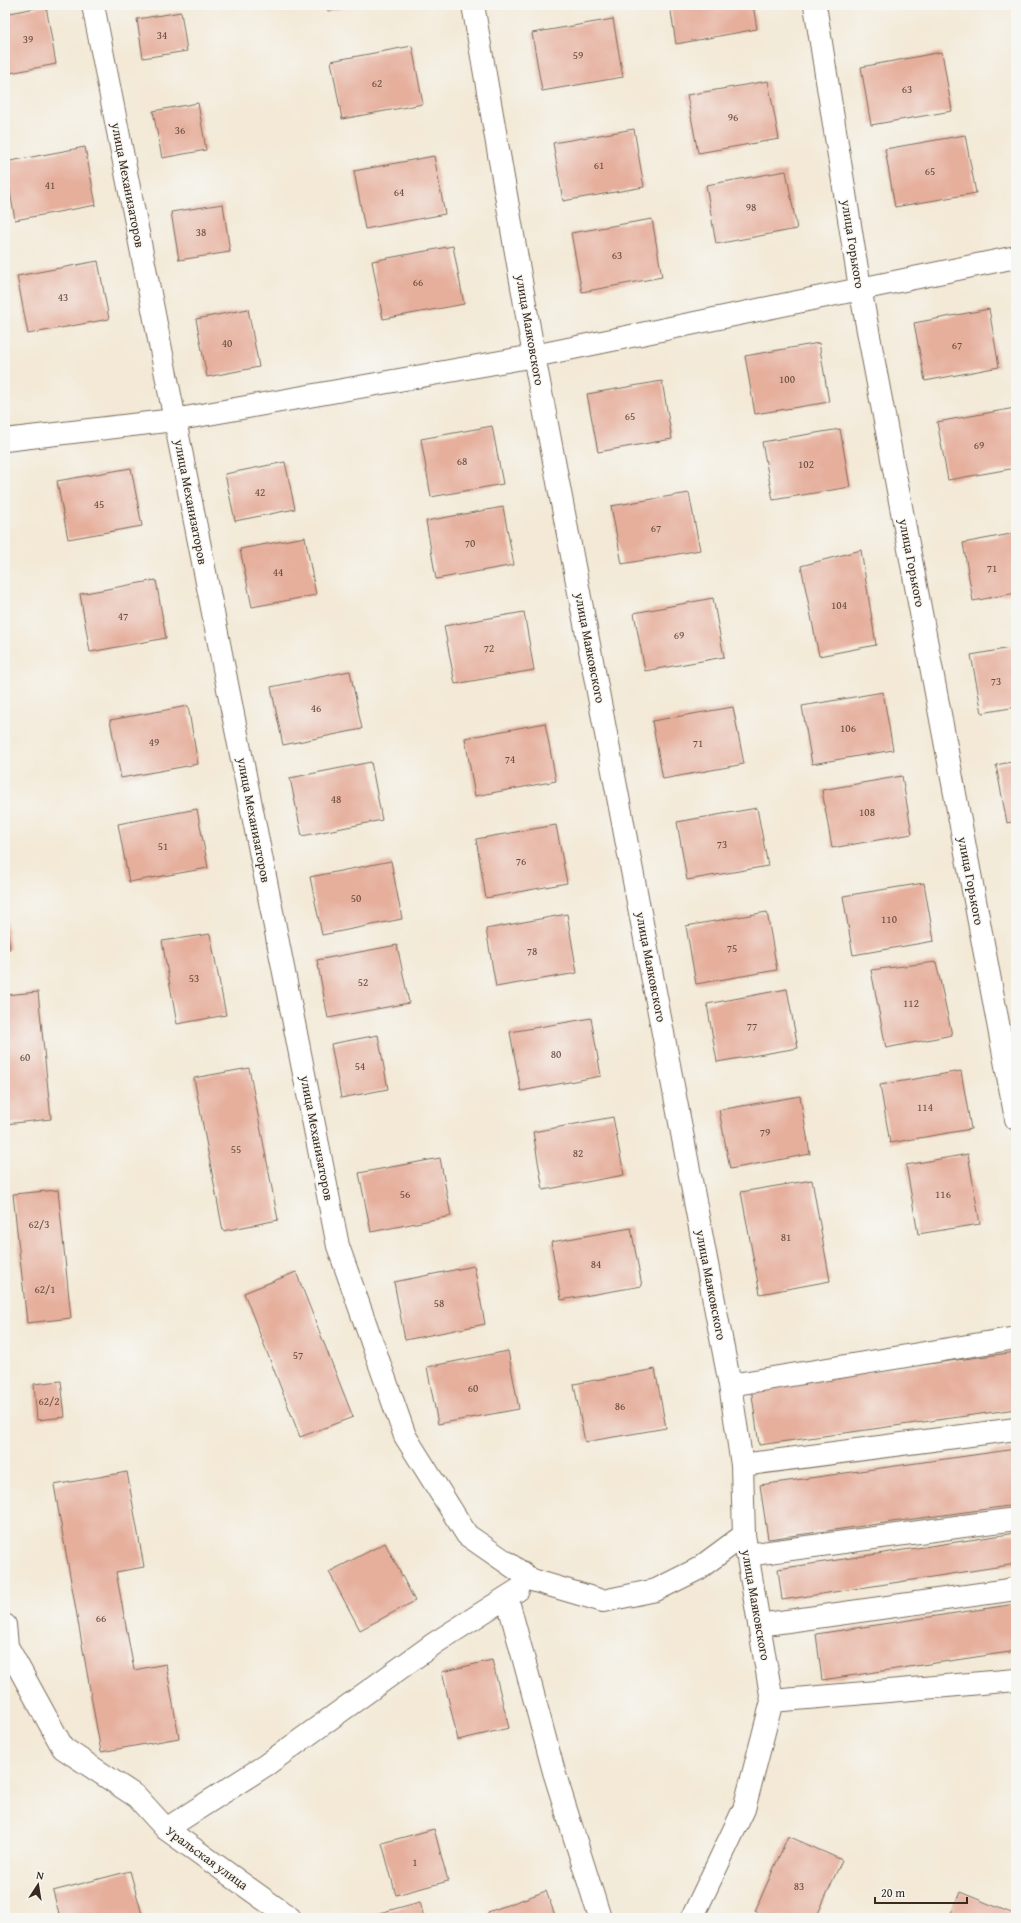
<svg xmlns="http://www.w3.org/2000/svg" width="1021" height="1923" font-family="'Gentium Book Plus',serif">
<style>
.building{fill:#e6af9c}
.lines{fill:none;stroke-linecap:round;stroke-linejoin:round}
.minor-casing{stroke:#7b6d5e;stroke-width:24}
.minor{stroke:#fff;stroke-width:22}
.labels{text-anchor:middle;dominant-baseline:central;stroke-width:3;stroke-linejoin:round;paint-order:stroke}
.number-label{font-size:11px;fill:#664b3e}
.street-label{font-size:13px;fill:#3b2a1e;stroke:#f6f6f2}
</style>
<rect width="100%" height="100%" fill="#f6f6f2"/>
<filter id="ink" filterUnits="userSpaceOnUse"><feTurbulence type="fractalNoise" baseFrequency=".025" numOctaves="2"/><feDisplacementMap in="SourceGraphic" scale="8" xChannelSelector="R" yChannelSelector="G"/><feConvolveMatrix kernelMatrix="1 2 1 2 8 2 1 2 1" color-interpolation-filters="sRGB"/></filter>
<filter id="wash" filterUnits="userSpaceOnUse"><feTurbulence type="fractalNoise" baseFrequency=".012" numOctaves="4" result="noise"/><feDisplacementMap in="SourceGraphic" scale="16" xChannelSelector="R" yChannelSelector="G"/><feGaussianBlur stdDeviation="0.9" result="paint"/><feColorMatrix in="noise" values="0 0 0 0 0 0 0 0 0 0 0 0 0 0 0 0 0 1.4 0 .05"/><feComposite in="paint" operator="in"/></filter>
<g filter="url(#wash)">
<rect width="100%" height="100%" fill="#f3e9d6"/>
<g id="blocks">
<path class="building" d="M327,5H356V6L328,11Z
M670,5H753L757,29L676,44Z
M46,6L56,64L5,74V14Z
M181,12L187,51L143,58L137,19Z
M613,19L623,77L542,91L532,33Z
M412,46L423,104L342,119L331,61Z
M942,52L952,111L871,125L861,67Z
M768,81L779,139L698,153L687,95Z
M198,103L206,150L162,158L153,111Z
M634,129L644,187L563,201L553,143Z
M965,135L976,193L895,207L885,149Z
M85,147L96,205L15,220L5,162Z
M434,156L445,214L365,229L354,171Z
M786,171L797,229L716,244L706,185Z
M223,204L230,252L179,260L171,212Z
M652,219L662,277L582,292L571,233Z
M453,246L464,304L383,319L372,261Z
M98,261L109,319L28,334L17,276Z
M248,309L259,367L207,377L196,319Z
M989,309L999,367L925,381L914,323Z
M819,343L829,402L755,414L745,356Z
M662,381L672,439L598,452L587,394Z
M1015,408L1016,468L948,480L937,422Z
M492,426L503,484L431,497L421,439Z
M840,429L850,487L773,500L762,442Z
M285,462L295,509L235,521L225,474Z
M131,468L142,526L68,539L57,481Z
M689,493L700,550L622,564L611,506Z
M503,507L514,565L436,579L426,521Z
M1016,533V593L973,601L963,543Z
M305,537L316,595L252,607L240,549Z
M861,550L876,645L819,656L801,566Z
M156,580L166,638L90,652L80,594Z
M713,598L724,657L645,671L634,613Z
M524,612L534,670L455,684L444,626Z
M1016,647V707L982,713L971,655Z
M350,671L362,729L283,745L271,687Z
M883,692L893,750L812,764L802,706Z
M188,706L198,764L121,778L110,720Z
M733,707L744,764L663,779L652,721Z
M545,723L556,781L475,796L465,738Z
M1016,761V821L1007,823L996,765Z
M371,762L382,820L302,836L290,778Z
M902,776L912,834L832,848L822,790Z
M757,808L768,866L687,880L677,822Z
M197,809L208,868L129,882L118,824Z
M556,825L567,883L486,898L476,839Z
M391,861L402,919L322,935L310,877Z
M924,883L934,941L853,955L843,896Z
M5,911L10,949H5Z
M767,912L777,970L696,984L686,926Z
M567,914L577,973L496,987L486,929Z
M210,934L226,1015L177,1024L162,941Z
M397,945L409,1003L328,1018L317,960Z
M936,962L952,1035L886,1048L871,970Z
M787,989L798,1048L717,1062L707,1004Z
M38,992L51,1119L5,1124V995Z
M591,1018L601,1076L521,1091L510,1032Z
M378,1035L388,1089L341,1098L331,1044Z
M249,1068L278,1220L223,1231L194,1078Z
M961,1071L971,1129L890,1143L880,1085Z
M800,1096L810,1154L730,1169L719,1110Z
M613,1117L624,1175L543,1190L533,1132Z
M968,1154L980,1224L918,1234L906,1165Z
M440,1158L451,1216L371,1232L359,1173Z
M812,1180L830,1281L760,1294L741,1192Z
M58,1190L71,1318L27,1323L13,1194Z
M631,1228L642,1286L561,1300L551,1242Z
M474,1266L485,1324L405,1340L394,1282Z
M296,1272L353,1417L300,1437L244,1293Z
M508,1351L519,1409L438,1424L427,1367Z
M1016,1352V1409L759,1445L751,1388Z
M655,1369L666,1428L585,1442L574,1384Z
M61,1381L65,1417L37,1420L34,1384Z
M1016,1449V1505L768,1539L760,1485Z
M127,1472L144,1567L116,1572L134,1670L166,1664L179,1738L101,1752L54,1485Z
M1016,1533V1564L782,1600L778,1569Z
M385,1543L415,1601L360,1630L329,1572Z
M1016,1604V1651L822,1680L816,1634Z
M492,1660L509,1728L458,1740L442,1672Z
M434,1829L448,1881L396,1895L382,1843Z
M788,1836L842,1860L816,1918H771L755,1911Z
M130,1871L143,1918H60L53,1891Z
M546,1891L556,1918H490L488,1912Z
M960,1892L1016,1915V1918H949Z
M420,1902L424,1918H361Z"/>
</g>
</g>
<g filter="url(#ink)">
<use href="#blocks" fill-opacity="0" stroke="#7b6d5e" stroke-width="1"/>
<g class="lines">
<defs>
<path id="minor" d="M93,5L338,1246L405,1436L467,1535L532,1580L603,1601L656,1590L698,1569L744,1535
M473,5L534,356L730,1385L742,1465L744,1535L772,1701L744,1809L692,1918
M815,5L860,288L1016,1119
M5,440L174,420L534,356L1016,257
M730,1385L1016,1338
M742,1465L1016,1429
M747,1555L1016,1519
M518,1590L507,1597L554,1772L600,1918
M5,1625L7,1646L63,1748L137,1797L166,1829L290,1918
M759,1625L1016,1589
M772,1701L1016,1680
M166,1829L266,1765L435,1643L507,1597"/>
</defs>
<use href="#minor" class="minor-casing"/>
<use href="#minor" class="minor"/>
</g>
</g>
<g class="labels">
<g class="number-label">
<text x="162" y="35">34</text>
<text x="28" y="39">39</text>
<text x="578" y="55">59</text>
<text x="377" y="83">62</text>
<text x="907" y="89">63</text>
<text x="733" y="117">96</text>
<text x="180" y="130">36</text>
<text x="599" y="165">61</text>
<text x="930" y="171">65</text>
<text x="50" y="185">41</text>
<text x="399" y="192">64</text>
<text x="751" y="207">98</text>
<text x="201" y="232">38</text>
<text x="617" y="255">63</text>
<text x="418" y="282">66</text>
<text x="63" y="297">43</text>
<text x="227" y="343">40</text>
<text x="957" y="345">67</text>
<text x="787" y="379">100</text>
<text x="630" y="416">65</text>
<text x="979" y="445">69</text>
<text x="462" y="461">68</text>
<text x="806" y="464">102</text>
<text x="260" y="492">42</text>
<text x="99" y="504">45</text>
<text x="656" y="528">67</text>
<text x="470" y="543">70</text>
<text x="992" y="568">71</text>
<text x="278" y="572">44</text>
<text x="839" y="605">104</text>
<text x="123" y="616">47</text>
<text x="679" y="635">69</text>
<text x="489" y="648">72</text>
<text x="996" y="681">73</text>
<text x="316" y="708">46</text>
<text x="848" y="728">106</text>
<text x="154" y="742">49</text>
<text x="698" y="743">71</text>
<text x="510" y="759">74</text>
<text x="336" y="799">48</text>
<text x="867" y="812">108</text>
<text x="722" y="844">73</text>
<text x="163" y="846">51</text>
<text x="521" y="861">76</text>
<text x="356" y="898">50</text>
<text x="889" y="919">110</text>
<text x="732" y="948">75</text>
<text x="532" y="951">78</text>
<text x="194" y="978">53</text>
<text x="363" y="982">52</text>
<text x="911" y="1003">112</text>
<text x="752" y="1026">77</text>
<text x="556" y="1054">80</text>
<text x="25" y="1057">60</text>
<text x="360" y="1066">54</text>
<text x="925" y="1107">114</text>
<text x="765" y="1132">79</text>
<text x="236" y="1149">55</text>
<text x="578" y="1153">82</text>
<text x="405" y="1194">56</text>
<text x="943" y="1194">116</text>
<text x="39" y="1224">62/3</text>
<text x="786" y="1237">81</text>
<text x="596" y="1264">84</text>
<text x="45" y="1289">62/1</text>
<text x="439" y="1303">58</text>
<text x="298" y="1355">57</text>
<text x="473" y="1388">60</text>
<text x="49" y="1401">62/2</text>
<text x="620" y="1406">86</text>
<text x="101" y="1618">66</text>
<text x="415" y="1862">1</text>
<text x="799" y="1886">83</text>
</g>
<g class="street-label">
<text transform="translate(128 185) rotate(79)">улица Механизаторов</text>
<text transform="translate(853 244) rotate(81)">улица Горького</text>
<text transform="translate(530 330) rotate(80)">улица Маяковского</text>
<text transform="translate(191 502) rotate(79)">улица Механизаторов</text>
<text transform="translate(912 563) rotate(79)">улица Горького</text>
<text transform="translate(590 648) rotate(79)">улица Маяковского</text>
<text transform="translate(254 820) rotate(79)">улица Механизаторов</text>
<text transform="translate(971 881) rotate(79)">улица Горького</text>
<text transform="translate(651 967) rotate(79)">улица Маяковского</text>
<text transform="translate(317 1138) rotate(79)">улица Механизаторов</text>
<text transform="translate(711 1285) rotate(79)">улица Маяковского</text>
<text transform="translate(756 1605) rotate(80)">улица Маяковского</text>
<text transform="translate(207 1858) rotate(36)">Уральская улица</text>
</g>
</g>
<rect width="1021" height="1923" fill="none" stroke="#f6f6f2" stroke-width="20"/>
<g transform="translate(38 1885) rotate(12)" stroke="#f6f6f2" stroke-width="3" paint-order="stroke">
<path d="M0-3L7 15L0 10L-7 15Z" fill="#3b2a1e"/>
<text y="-6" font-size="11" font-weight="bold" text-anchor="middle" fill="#3b2a1e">N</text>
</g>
<path d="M875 1897v6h92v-6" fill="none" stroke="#3b2a1e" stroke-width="2"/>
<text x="881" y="1897" font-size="12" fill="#3b2a1e" stroke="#f6f6f2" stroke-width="3" paint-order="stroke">20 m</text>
</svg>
